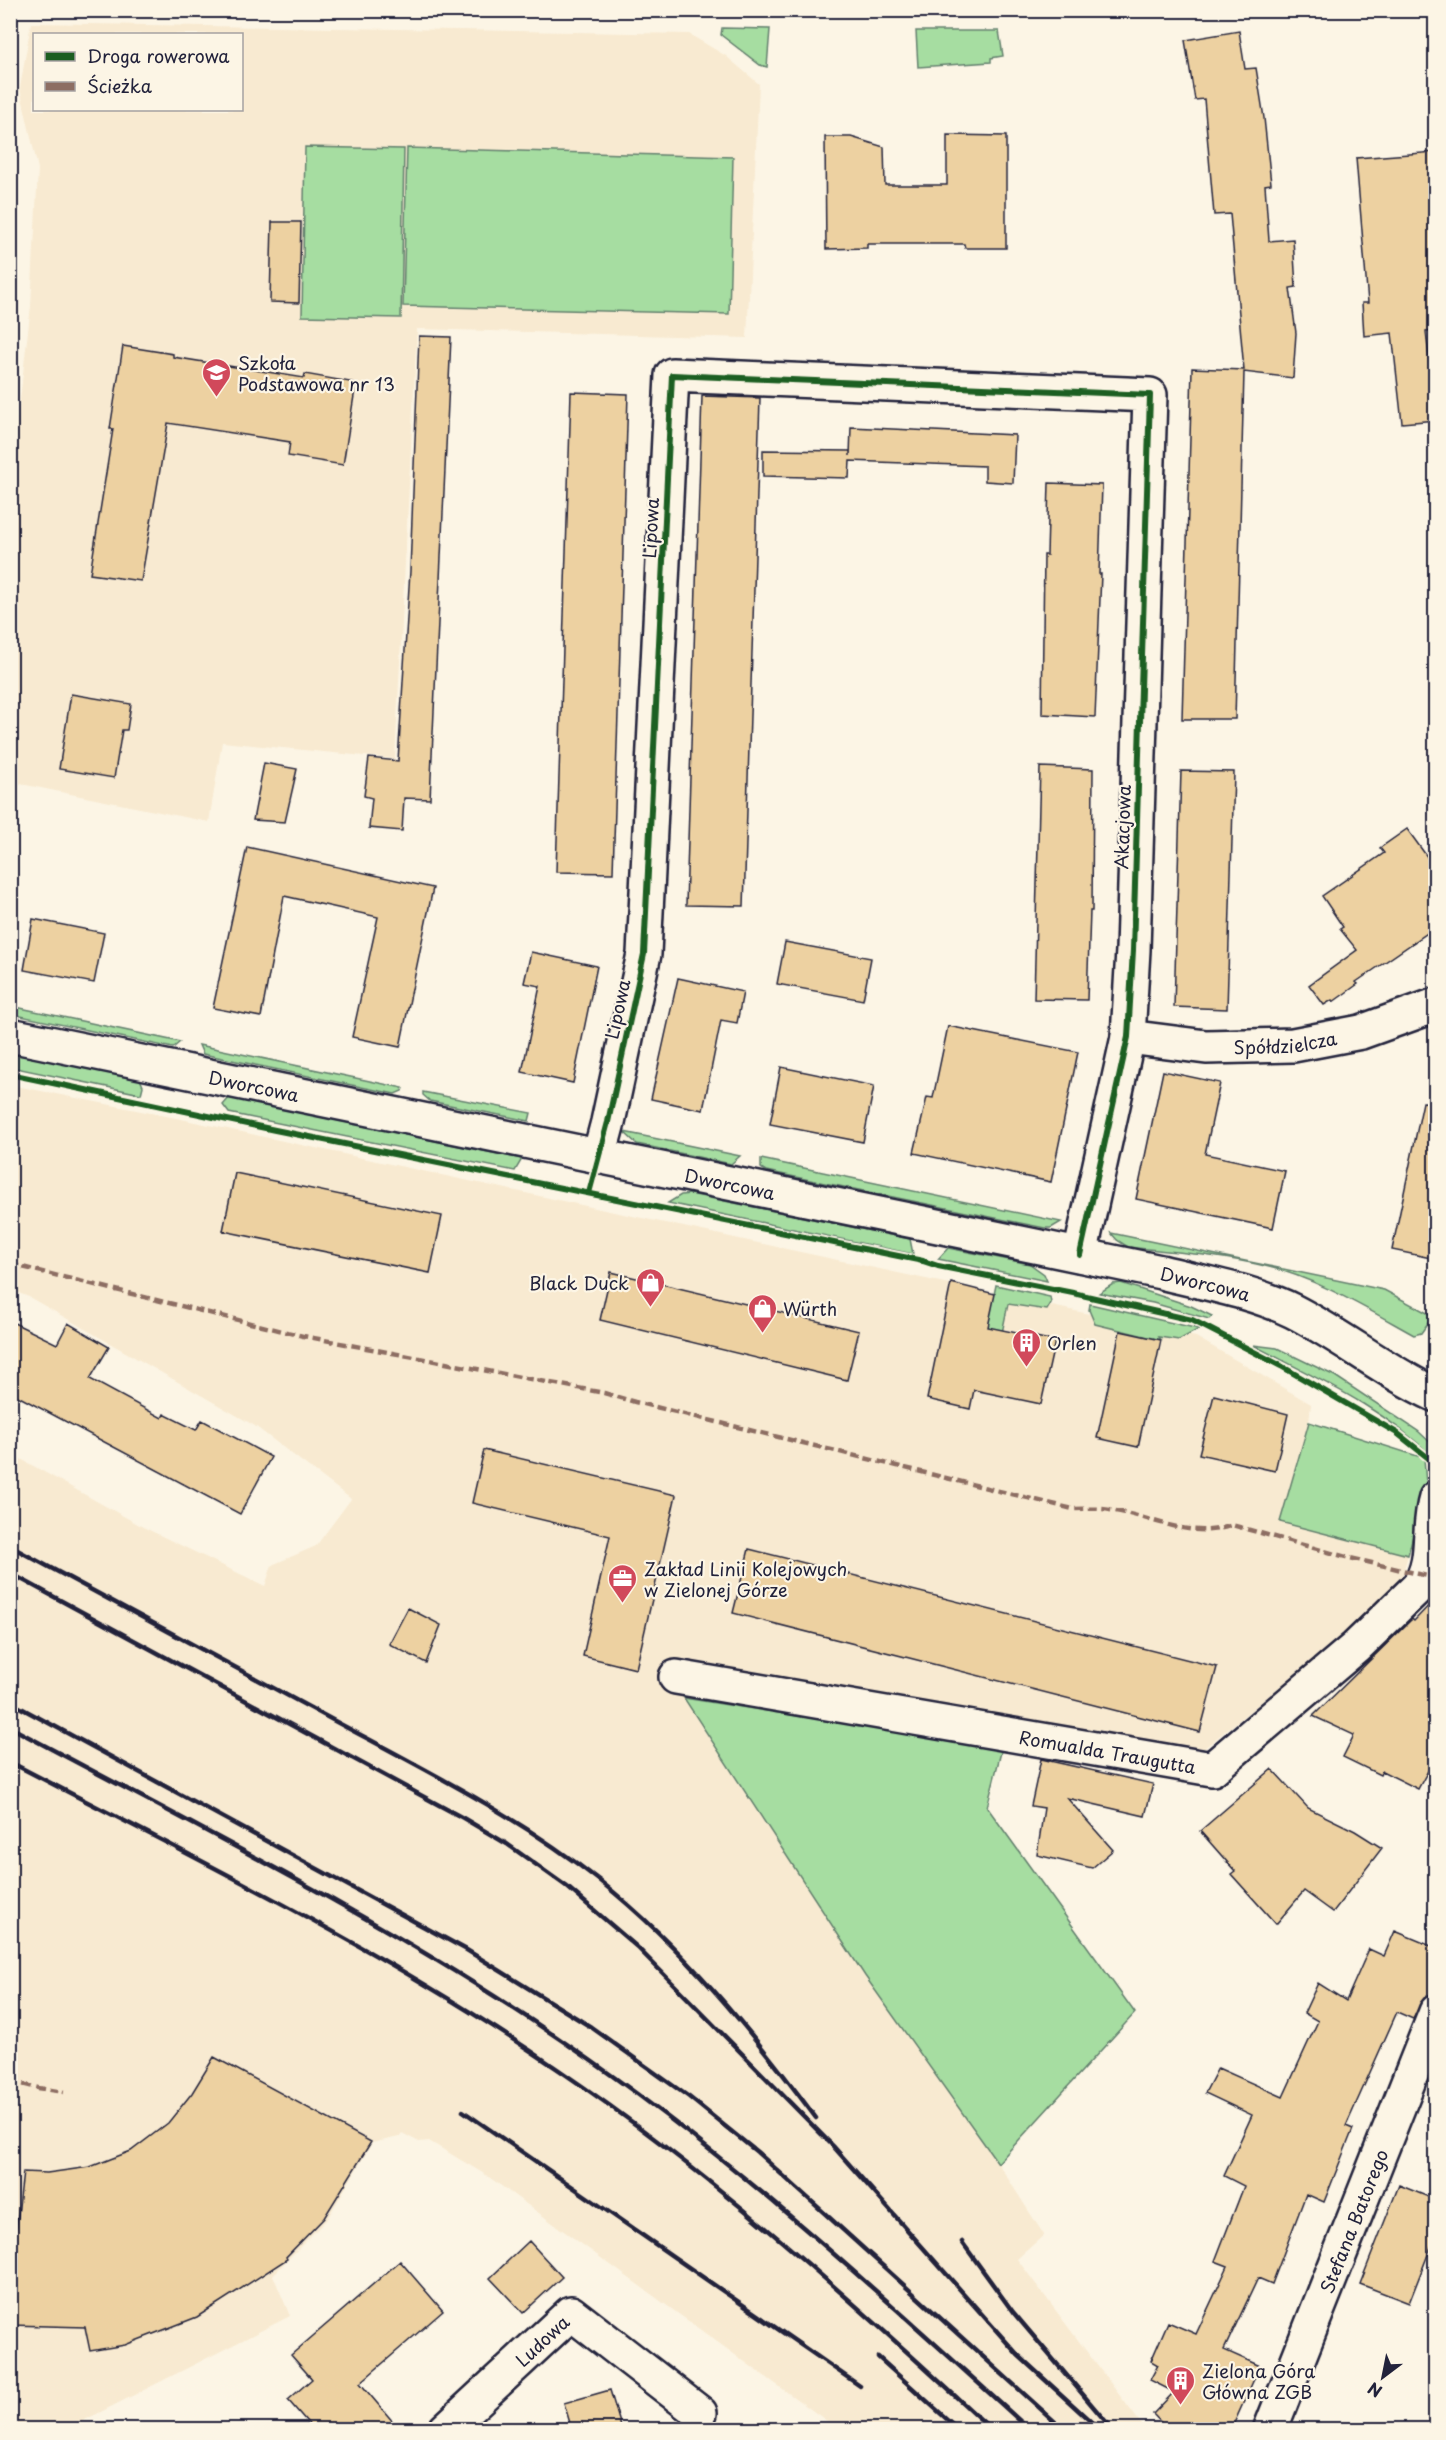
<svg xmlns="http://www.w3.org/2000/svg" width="1446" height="2440" font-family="'Playpen Sans',sans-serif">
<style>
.built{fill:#f8ead1;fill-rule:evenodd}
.green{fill:#a6dda1;stroke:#64806e;stroke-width:1.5}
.building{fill:#edd1a1;stroke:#22223b;stroke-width:1.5}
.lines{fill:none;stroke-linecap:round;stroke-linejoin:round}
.minor-casing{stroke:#22223b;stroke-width:38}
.minor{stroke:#fcf5e5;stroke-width:33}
.rail{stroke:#22223b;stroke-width:4.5}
.quiet{stroke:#8d6e63;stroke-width:4.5;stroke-dasharray:9 4.5;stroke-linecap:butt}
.cycleway-casing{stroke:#fcf5e5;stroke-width:10}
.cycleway{stroke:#1b5e20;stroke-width:6}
.labels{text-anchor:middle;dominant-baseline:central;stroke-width:4.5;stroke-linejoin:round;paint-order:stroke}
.poi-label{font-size:18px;fill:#22223b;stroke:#fcf5e5;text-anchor:start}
.street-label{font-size:18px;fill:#22223b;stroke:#fcf5e5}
</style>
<rect width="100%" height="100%" fill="#fcf5e5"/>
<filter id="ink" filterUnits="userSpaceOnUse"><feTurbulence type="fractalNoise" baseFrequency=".0167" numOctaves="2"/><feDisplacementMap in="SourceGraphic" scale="12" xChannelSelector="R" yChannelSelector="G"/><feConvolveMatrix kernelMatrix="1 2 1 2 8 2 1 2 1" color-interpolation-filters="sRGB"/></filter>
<g filter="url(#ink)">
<path class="built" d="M31,23L689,34L726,56L759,84L747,338L417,329L395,759L222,742L209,822L16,783L17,776L11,774V475L31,306L38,169L20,88ZM34,34H242V110H34Z
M11,1085L181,1119L1196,1337L1311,1404L1309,1422L1281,1522L1408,1555L1400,1584L1314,1659L1175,1772L1002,1748L685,1698L865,1976L998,2163L1044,2235L1017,2259L1145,2429H838L486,2175L429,2141L419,2142L402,2133L399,2137L372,2143L327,2219L273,2275L290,2316L67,2429H11L10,1453L143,1527L265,1586L272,1565L316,1546L351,1499L255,1426L29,1297L11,1290Z"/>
<path class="green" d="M722,28L770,29L767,67L760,65L721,35Z
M916,31H999L1003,56L991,58V62L918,67Z
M305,147L404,149L401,318L302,316Z
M407,148L733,157L729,314L403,306Z
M11,1006L180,1042L173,1048L11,1014Z
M199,1045L403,1088L402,1091L395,1094L203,1054Z
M10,1053L140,1079L143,1086L141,1094L11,1067Z
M423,1092L531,1113L529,1121L430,1101L423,1095Z
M229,1098L522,1159L515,1171L229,1113L223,1105Z
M624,1132L740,1156L731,1164L637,1144Z
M761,1159L1061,1222L1051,1228H1045L766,1171L761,1168Z
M690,1194L910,1239L913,1254L668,1203L681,1195Z
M1111,1233L1384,1290L1433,1316L1421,1333L1414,1335C1367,1309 1317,1278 1265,1266C1220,1255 1174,1252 1128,1247L1117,1240Z
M948,1248L1030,1264L1044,1274L1047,1281L938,1259Z
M1121,1283L1191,1306L1212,1316L1209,1319L1153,1303L1099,1293L1113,1284Z
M996,1285L1050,1297L1051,1303L1047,1310L1008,1304L993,1376L978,1373Z
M1090,1304L1199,1329L1179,1340L1159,1337L1161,1340L1095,1324L1089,1310Z
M1253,1345L1277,1348L1335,1376L1418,1431L1433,1445L1435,1459C1382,1407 1318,1379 1253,1345Z
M1309,1422L1424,1458L1426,1484L1408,1555L1280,1522Z
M684,1698L1002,1748L987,1807L1135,2013L998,2163L865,1976Z"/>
<path class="building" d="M1239,31L1245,69L1256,68L1264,118L1271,184L1265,185L1269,241L1293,239L1296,287L1290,288L1296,333L1293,378L1244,372L1235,719H1182L1192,368L1244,370L1230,214L1214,215L1204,99L1195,100L1185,40Z
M947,135L1006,136V248H965L964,244H867V248L826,249L825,137H851L884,147L885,185H947Z
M1436,152V330L1426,331L1436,420L1402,423L1392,333L1364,336L1362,303H1368L1356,158Z
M272,222H301L299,303L270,302Z
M419,336L451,337L430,799L404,798L402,831L369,828L372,798L364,796L369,758L398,761L410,571Z
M123,346L173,354V357L304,378L305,374L356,383L343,465L288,456L290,442L168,423L141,581L90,574L113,429H110Z
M571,392L628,394L613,873L556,872Z
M702,396L760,398L744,906L686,905Z
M851,427L1015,435L1013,483L985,481V466L850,461L849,478L763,476V450L850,451V456Z
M1049,483L1102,485L1099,574H1101L1095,717L1042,714L1044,555H1047Z
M71,694L131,704L127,730H122L114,778L59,769Z
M264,763L297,769L285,822L253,820Z
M1040,767L1093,769L1092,911H1090L1087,1000L1034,999Z
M1181,771L1234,772L1227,1009L1174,1007Z
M1407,829L1436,869V927L1356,982L1358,984L1333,1002L1332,1000L1324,1005L1309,985L1357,950L1340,929L1343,927L1322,896L1384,853L1380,848Z
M247,847L433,888L400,1047L352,1037L378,917L284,896L261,1017L213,1008Z
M33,919L104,933L94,983L24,970Z
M785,942L871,958L863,1000L777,984Z
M531,952L597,966L573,1083L522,1072L540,986L524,983Z
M678,978L743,992L737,1023L721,1020L703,1110L651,1099Z
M948,1026L1078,1052L1051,1182L914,1153L927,1097L933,1098Z
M781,1067L874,1086L863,1142L770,1124Z
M1163,1071L1220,1083L1205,1154L1285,1171L1273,1228L1136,1199Z
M1423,1102L1436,1103V1259L1392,1250Z
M235,1173L442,1216L430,1273L223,1231Z
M611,1272L859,1331L847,1380L600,1320Z
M951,1283L995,1294L988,1327L1055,1341L1041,1404L974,1390L970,1409L927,1399Z
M10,1321L57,1344L68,1323L109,1347L90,1379L162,1418L164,1414L196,1430L202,1420L271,1457L240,1514L10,1392Z
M1120,1331L1161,1340L1138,1447L1097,1438Z
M1214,1395L1288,1414L1275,1471L1199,1454Z
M484,1450L676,1495L636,1669L583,1656L610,1536L472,1503Z
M749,1549L1217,1667L1200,1732L733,1613Z
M1436,1598V1756L1418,1789L1382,1771L1380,1775L1343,1757L1354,1735L1313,1716L1412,1619L1414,1621Z
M408,1608L441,1625L426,1663L389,1644Z
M1041,1759L1153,1784L1145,1816L1067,1798L1113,1850L1092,1868L1037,1855L1044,1808L1031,1806Z
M1272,1769L1308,1808L1355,1831L1382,1848L1333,1912L1304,1891L1276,1924L1231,1874L1235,1871L1200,1831Z
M1395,1931L1436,1948V1994L1424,1998L1413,2019L1397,2012L1346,2126L1353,2129L1324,2202L1306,2194L1272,2284L1258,2278L1224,2350L1260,2366L1231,2430H1168L1153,2414L1174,2392L1150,2380L1158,2365L1151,2361L1168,2322L1196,2334L1228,2266L1215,2261L1244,2186L1224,2176L1252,2115L1205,2093L1218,2068L1283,2097L1318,2021L1304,2013L1318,1983L1346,2001L1369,1949L1384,1956Z
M214,2057L371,2142L324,2218L286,2257L287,2259L197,2317L125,2345L90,2351L85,2327L10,2325V2283L23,2172L47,2173L90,2167L131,2151L168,2123L192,2093Z
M1399,2185L1436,2200V2234L1409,2303L1360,2284Z
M529,2241L562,2277L523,2313L490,2278Z
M400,2261L443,2311L360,2383L400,2430H314L288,2400L312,2379L291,2355Z
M610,2390L622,2430H572L564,2403Z"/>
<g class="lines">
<defs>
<g id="minor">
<path id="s1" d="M10,1035L1161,1272C1204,1283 1252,1291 1293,1311C1342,1336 1386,1372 1436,1395"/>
<path id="s2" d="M1128,1037L1206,1047L1293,1045L1361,1032L1436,1005"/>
<path d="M599,1156L608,1122L644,954L672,375L1150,395L1133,950L1128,1037L1080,1255"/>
<path id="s3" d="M676,1677L1212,1769L1356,1647L1418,1587C1437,1558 1426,1530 1436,1498"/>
<path id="s4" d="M445,2430L571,2313L700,2413"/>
<path id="s5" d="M1270,2430L1436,2012"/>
</g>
</defs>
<use href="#minor" class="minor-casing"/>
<use href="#minor" class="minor"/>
<path class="rail" d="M10,1546C121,1606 232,1665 342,1725C430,1772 521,1818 600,1881C684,1948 752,2032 816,2118
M10,1573L463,1818L507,1844L566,1886L637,1947L833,2146L1018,2355L1100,2430
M10,1702L465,1949L591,2027L689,2097L757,2152L1064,2430
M10,1727C197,1827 389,1922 564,2042C732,2156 880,2294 1030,2430
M10,1762C197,1859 386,1951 559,2070C715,2176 854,2302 992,2430
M463,2111L860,2386
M962,2242L1013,2312L1113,2430
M878,2357L959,2430"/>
<path class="quiet" d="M10,1264L303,1336L604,1393L635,1402L1073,1509C1085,1509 1098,1508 1110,1510C1151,1516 1192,1541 1232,1525L1346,1557L1436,1578
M10,2081L38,2088L64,2092"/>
<defs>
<path id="cycleway" d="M10,1074L275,1130L923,1261L938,1266L1073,1293L1192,1320L1281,1366L1397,1433L1436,1464
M589,1193L608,1122L644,954L672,375L1150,395L1133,950L1128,1037L1080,1255"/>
</defs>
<use href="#cycleway" class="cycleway-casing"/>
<use href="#cycleway" class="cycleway"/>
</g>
</g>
<defs>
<symbol id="school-pin" viewBox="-11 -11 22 30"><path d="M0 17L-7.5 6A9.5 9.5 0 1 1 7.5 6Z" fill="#d1495b" stroke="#fcf5e5"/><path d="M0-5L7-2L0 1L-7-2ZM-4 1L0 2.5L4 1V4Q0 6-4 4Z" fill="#fff"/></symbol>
<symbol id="shop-pin" viewBox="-11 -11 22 30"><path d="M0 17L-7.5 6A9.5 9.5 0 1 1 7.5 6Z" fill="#d1495b" stroke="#fcf5e5"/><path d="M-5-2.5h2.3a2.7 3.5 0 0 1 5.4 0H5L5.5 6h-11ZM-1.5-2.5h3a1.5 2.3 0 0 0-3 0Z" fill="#fff"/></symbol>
<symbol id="building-pin" viewBox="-11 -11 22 30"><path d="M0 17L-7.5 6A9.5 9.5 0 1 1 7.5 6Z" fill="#d1495b" stroke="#fcf5e5"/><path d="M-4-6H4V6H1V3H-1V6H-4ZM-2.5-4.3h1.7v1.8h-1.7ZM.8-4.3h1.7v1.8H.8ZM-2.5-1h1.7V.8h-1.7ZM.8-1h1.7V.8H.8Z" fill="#fff"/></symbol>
<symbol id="office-pin" viewBox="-11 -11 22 30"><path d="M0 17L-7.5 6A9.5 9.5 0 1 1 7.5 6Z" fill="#d1495b" stroke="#fcf5e5"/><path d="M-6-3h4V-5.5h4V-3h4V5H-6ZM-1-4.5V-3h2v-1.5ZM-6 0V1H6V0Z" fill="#fff"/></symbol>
</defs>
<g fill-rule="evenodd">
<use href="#school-pin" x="200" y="356" width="33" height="45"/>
<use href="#shop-pin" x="634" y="1266" width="33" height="45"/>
<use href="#shop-pin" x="746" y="1292" width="33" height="45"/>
<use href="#building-pin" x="1010" y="1326" width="33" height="45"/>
<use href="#office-pin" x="606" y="1562" width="33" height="45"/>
<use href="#building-pin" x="1164" y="2364" width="33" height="45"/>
</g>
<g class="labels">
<g class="poi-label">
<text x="238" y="362">Szkoła<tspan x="238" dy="21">Podstawowa nr 13</tspan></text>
<text x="629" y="1282" text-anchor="end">Black Duck</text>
<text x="783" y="1308">Würth</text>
<text x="1047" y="1342">Orlen</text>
<text x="644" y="1568">Zakład Linii Kolejowych<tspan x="644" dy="21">w Zielonej Górze</tspan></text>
<text x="1202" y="2370">Zielona Góra<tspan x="1202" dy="21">Główna ZGB</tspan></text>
</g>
<g class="street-label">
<text transform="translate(650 528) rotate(-87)">Lipowa</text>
<text transform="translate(1122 827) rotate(-88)">Akacjowa</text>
<text transform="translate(617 1009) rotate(-78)">Lipowa</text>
<text stroke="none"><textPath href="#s2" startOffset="158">Spółdzielcza</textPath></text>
<text stroke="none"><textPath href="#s1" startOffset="249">Dworcowa</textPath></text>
<text stroke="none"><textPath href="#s1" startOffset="735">Dworcowa</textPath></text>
<text stroke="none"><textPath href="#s1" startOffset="1221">Dworcowa</textPath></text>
<text stroke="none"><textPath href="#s3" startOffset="438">Romualda Traugutta</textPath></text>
<text stroke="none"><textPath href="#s5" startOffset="225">Stefana Batorego</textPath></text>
<text stroke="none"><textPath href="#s4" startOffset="132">Ludowa</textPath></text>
</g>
</g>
<rect width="1446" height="2440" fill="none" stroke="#fcf5e5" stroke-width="36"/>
<rect x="18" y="18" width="1410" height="2404" fill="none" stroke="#22223b" stroke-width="2" filter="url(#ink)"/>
<rect x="33" y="33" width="210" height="78" fill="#fcf5e5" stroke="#a5a1a1" stroke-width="1.5"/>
<rect x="45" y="52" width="30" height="9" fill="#1b5e20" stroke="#a5a1a1" stroke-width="1.5"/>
<text x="87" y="63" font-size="18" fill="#22223b">Droga rowerowa</text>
<rect x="45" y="82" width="30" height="9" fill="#8d6e63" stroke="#a5a1a1" stroke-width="1.5"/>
<text x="87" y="93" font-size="18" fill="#22223b">Ścieżka</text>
<g transform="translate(1383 2377) rotate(212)" stroke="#fcf5e5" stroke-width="4.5" paint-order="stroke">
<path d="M0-4.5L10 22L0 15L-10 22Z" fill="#22223b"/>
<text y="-9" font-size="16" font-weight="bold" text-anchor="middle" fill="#22223b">N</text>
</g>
</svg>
